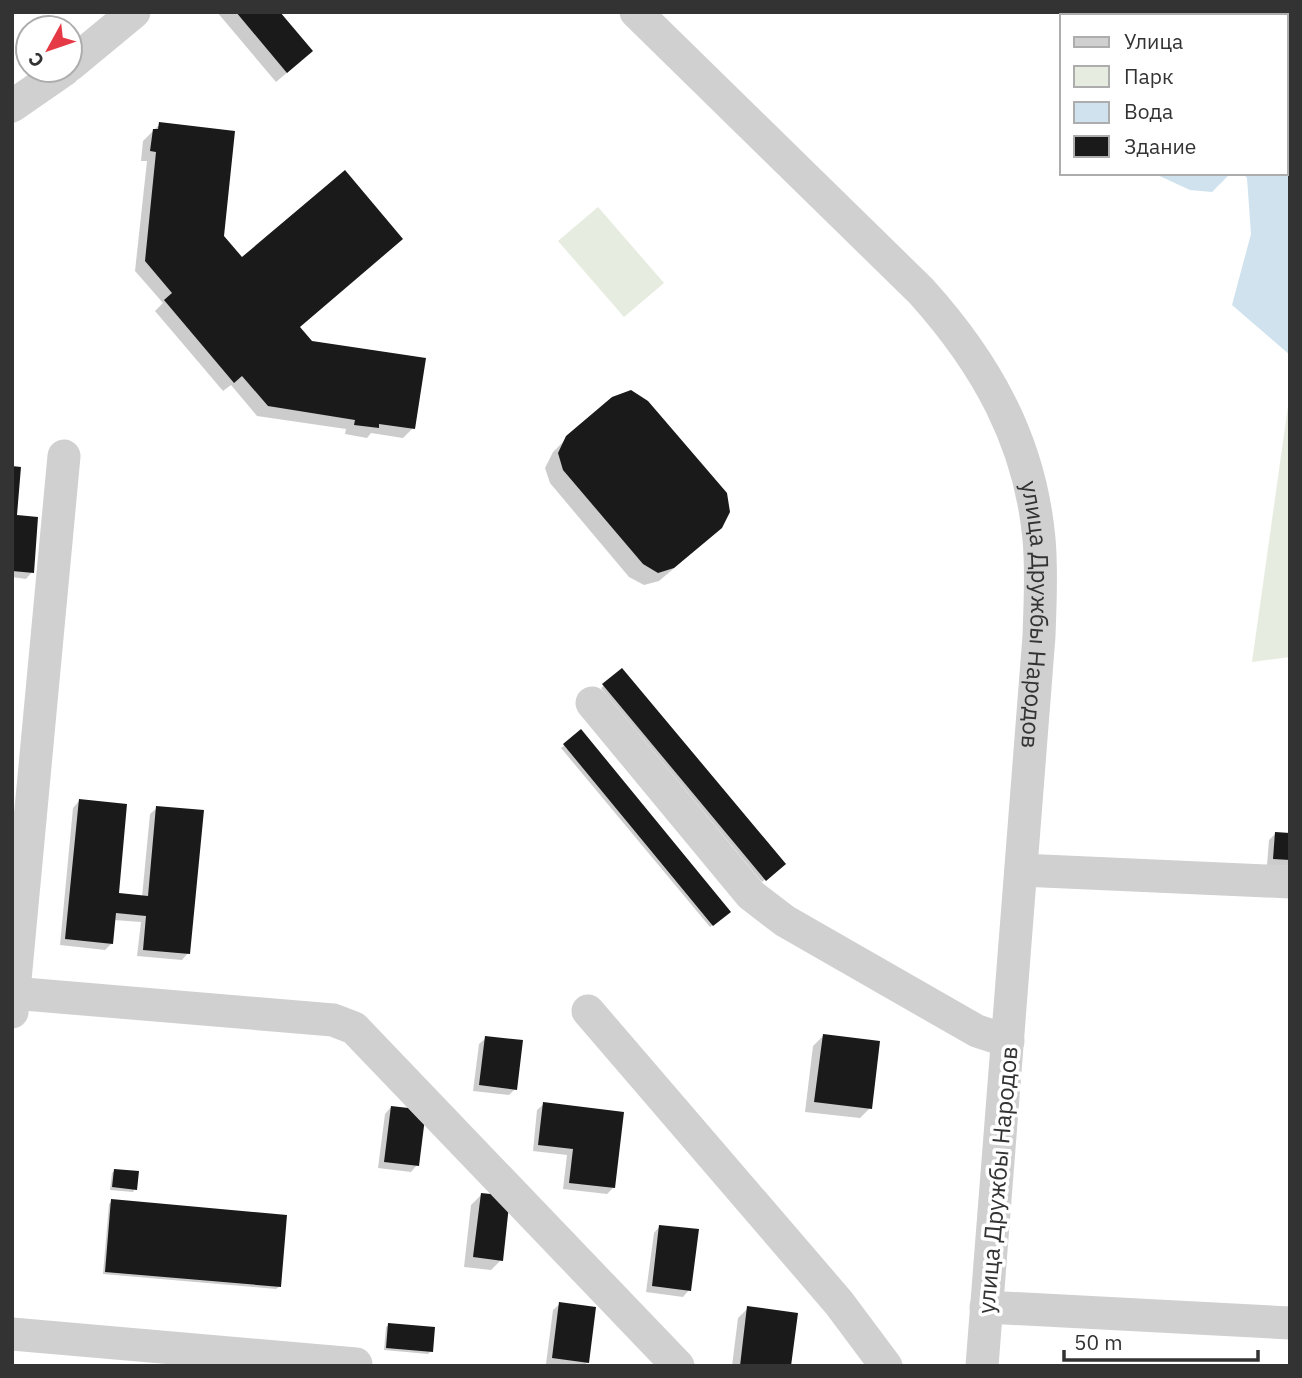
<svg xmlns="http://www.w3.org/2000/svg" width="1302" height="1378" font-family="'IBM Plex Sans',sans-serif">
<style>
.green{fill:#e6ecdf}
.water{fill:#cfe2ee}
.shadow{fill:#0003}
.building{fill:#1a1a1a}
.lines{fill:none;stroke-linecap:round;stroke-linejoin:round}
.minor{stroke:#d0d0d0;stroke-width:33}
.labels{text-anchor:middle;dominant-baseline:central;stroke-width:7;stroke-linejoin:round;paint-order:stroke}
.street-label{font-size:24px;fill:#333;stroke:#fff}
</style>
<rect width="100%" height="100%" fill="#fff"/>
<path class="green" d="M598,207L664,283L624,317L558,241Z
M1290,392V657L1252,662Z"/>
<path class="water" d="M1108,12H1290V355L1232,305L1251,234L1247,178L1243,173H1286V16H1107Z
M1153,173H1231L1212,192L1190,190Z"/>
<path class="shadow" d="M217,12H278L301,61L276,82Z
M160,124L222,237L311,342L413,428L403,438L371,433L367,438L345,434L346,429L257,416L231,385L223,391L155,311L163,303L135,271L147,161H141L143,141Z
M567,438L706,541L659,581L644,585L629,577L550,483L545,468L553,452Z
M12,468L15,517L32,572L26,579L12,577Z
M621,671L783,864L762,882L601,688Z
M581,732L729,911L710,927L561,748Z
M79,801L117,895L142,897L150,814L157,808L188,953L182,960L137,956L141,922L114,920L112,943L105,950L60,945L73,808Z
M1276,833L1290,834V866L1267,865L1269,840Z
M823,1036L870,1108L860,1118L805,1112L813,1046Z
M486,1038L515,1089L509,1095L473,1091L479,1044Z
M544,1104L613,1188L607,1194L563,1189L567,1155L533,1151L537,1110Z
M391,1107L417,1165L411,1172L378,1168L385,1114Z
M114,1171L135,1189L133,1192L110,1190L112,1173Z
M481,1195L501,1260L491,1270L464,1267L471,1205Z
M112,1201L279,1287L276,1289L103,1274L109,1204Z
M660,1226L689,1290L683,1297L646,1292L654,1233Z
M560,1304L587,1362L584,1366L546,1364L553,1310Z
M748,1308L790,1366H732L738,1318Z
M389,1325L431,1351L428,1354L384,1350L386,1327Z"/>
<path class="building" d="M236,12H280L313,51L287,73Z
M159,122L235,131L224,236L242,257L345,170L403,239L300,327L312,341L426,358L415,429L379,424V428L354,425L355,420L268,406L242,376L234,383L164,300L172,293L145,261L156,152L150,151L153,129H158Z
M631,390L648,401L727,493L730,512L722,528L674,568L658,573L643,564L563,470L558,453L566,436L612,397Z
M12,466L21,467L17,515L38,517L34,573L12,571Z
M622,668L786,864L766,881L602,684Z
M581,729L731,912L713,926L563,744Z
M79,799L127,804L119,893L148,896L156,806L204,810L190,954L143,950L146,916L116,913L113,944L65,939Z
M1275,832L1290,833V860L1273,859Z
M823,1034L880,1041L872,1109L814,1102Z
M485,1036L523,1040L517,1090L479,1085Z
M543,1102L624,1112L615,1188L569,1183L573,1149L538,1145Z
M391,1106L426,1110L419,1166L384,1162Z
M114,1169L139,1171L137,1190L112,1187Z
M481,1193L510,1196L503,1261L473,1257Z
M111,1199L287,1215L281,1287L105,1272Z
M659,1225L699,1229L691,1291L652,1286Z
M559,1302L596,1307L589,1363L552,1358Z
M747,1306L798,1313L791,1366H740Z
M388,1323L435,1327L433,1352L386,1348Z"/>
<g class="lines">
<g class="minor">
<path id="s1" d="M636,12L921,291C986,363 1030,441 1039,539C1042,571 1040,604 1039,636L982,1366"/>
<path d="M70,65L134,12"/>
<path d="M12,106L64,70"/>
<path d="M592,703L751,895L785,921L977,1031L1008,1041"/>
<path d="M1021,870L1290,882"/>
<path d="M12,993L333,1020L354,1028L678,1366"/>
<path d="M588,1011L839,1303L886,1366"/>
<path d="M12,1012L64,456"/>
<path d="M986,1307L1290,1323"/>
<path d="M12,1334L356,1364"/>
</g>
</g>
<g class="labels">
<g class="street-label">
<text stroke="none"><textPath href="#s1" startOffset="754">улица Дружбы Народов</textPath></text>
<text transform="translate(997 1180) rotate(-85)">улица Дружбы Народов</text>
</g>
</g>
<rect width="1302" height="1378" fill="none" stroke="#333333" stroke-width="28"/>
<rect x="1060" y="14" width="228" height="161" fill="#ffffff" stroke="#adadad" stroke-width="2"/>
<rect x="1074" y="37" width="35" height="10" fill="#d0d0d0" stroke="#adadad" stroke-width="2"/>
<text x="1124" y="49" font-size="21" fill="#333333">Улица</text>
<rect x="1074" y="66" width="35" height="21" fill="#e6ecdf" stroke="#adadad" stroke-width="2"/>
<text x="1124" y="84" font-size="21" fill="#333333">Парк</text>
<rect x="1074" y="102" width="35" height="21" fill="#cfe2ee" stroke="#adadad" stroke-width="2"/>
<text x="1124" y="119" font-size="21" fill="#333333">Вода</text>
<rect x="1074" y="136" width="35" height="21" fill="#1a1a1a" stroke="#adadad" stroke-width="2"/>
<text x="1124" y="154" font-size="21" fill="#333333">Здание</text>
<g transform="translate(49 49) rotate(230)"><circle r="33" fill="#ffffff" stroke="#adadad" stroke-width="2"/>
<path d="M0-5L12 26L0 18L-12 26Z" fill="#e63946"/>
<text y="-10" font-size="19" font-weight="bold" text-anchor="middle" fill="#333333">С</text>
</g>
<path d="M1064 1350v10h194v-10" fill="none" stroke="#333333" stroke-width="3.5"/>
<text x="1074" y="1350" font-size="21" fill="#333333" stroke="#ffffff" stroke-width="5" paint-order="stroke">50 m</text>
</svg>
